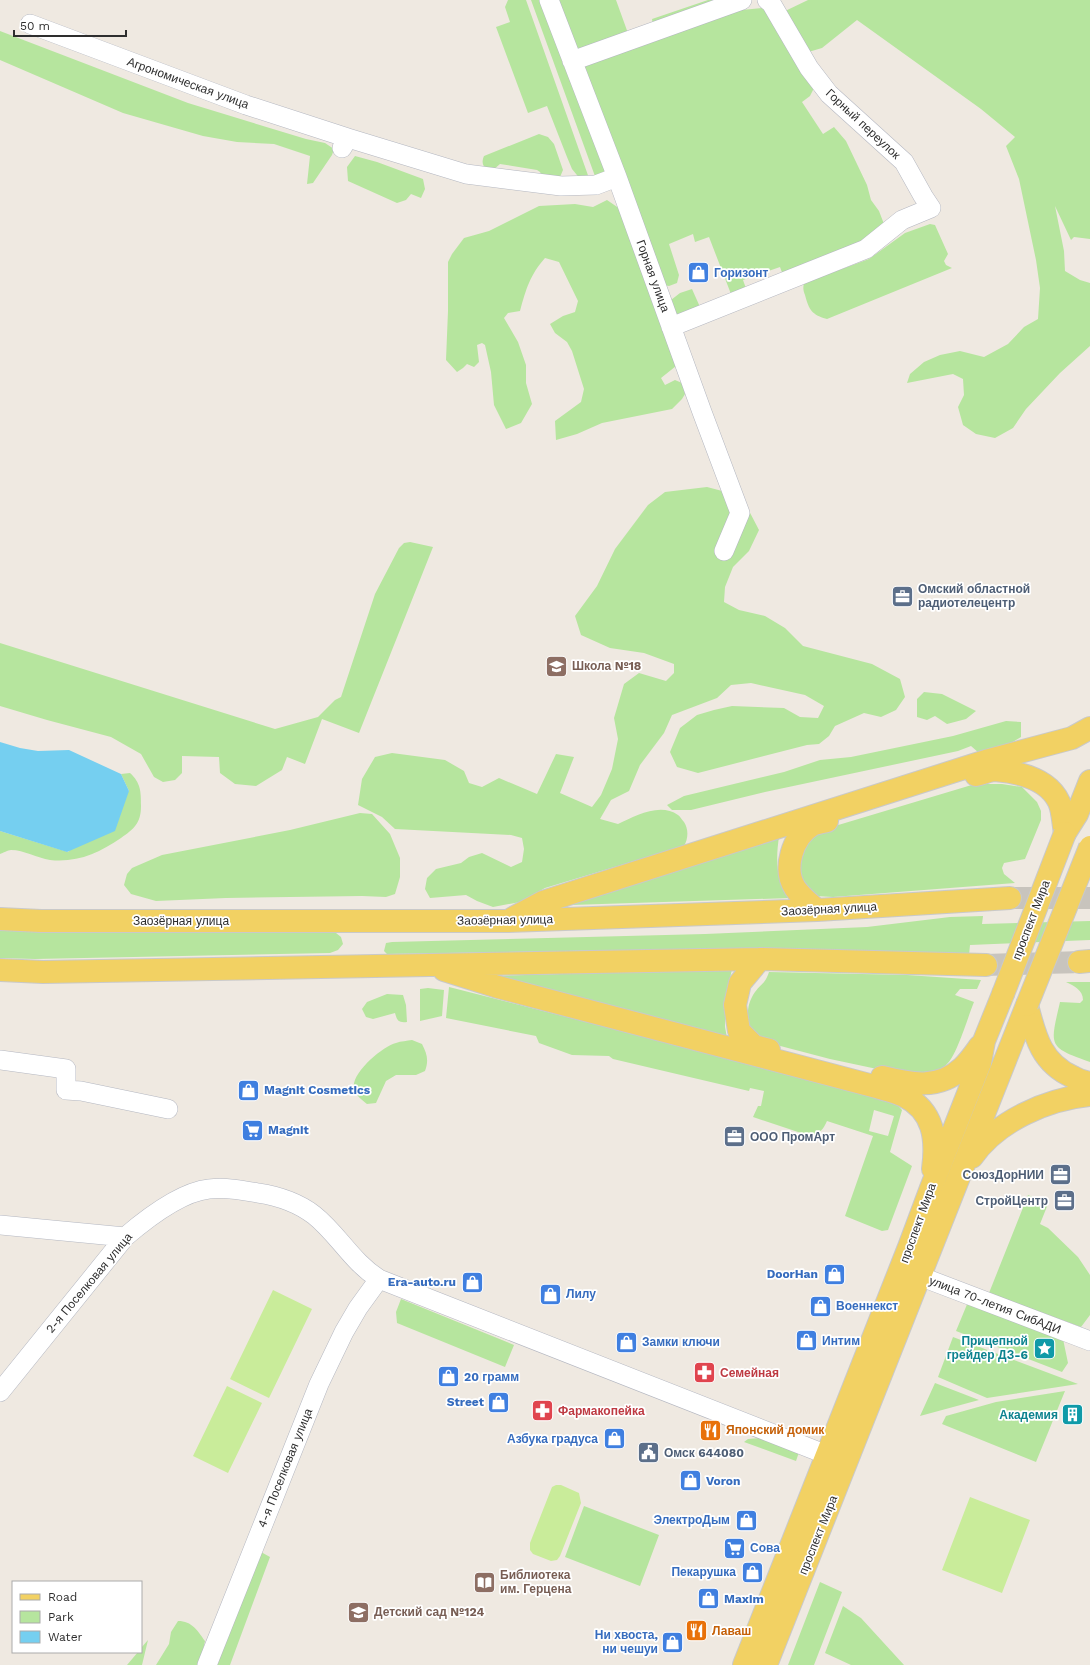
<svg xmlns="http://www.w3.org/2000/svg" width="1090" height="1665" font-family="'Work Sans',sans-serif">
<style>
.green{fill:#b6e59e;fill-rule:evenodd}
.pitch{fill:#c9ec9a}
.water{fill:#75cff0}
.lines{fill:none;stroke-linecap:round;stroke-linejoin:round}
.major-tunnel{stroke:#c8c4bd;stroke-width:22;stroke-dasharray:22 11;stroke-linecap:butt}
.minor-casing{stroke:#b4b7c1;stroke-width:20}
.major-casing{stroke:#c9c9c9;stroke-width:24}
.minor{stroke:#fff;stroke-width:19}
.major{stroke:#f2d163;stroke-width:22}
.major-bridge-casing{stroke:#c9c9c9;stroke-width:24;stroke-linecap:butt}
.major-bridge{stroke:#f2d163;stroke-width:22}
.labels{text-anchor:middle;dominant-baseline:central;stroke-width:3.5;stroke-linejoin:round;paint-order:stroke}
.street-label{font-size:12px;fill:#2e2e2e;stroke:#fff}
.shop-label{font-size:12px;font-weight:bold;fill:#366cbe;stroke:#fff;text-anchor:start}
.service-label{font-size:12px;font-weight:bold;fill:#4e5e75;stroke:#fff;text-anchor:start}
.education-label{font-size:12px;font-weight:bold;fill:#785e54;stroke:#fff;text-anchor:start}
.culture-label{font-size:12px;font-weight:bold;fill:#0d838f;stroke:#fff;text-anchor:end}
.health-label{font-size:12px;font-weight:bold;fill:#be3a42;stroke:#fff;text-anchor:start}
.food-label{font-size:12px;font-weight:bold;fill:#c56008;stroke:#fff;text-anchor:start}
</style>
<rect width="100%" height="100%" fill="#efe9e1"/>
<path class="green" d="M508,0H526L590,181L581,180L572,169L567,157L547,106L528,113L496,27L510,22L505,7Z
M531,0H543L605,169L604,173L596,179Z
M556,0H616L629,36L653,25L652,19L708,0H727L742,10L762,8L769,11L814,88L810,96L802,102L823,134L834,127L846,141L867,185L871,200L879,211L884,224L879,235L784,278L780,267L743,280L748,294L676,317L671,300L680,293L692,289L700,307L731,294L709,237L695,242L693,234L669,244L679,275L677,283L669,286L663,285L580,55Z
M808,0H1090V239L1074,237L1071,240L1055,206L1064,251L1065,271L1080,280L1090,283V346L1060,373L1026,409L1013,428L995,438L976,434L963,425L958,407L964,395L963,379L953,374L907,383L910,374L924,362L940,355L960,351L984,357L1008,344L1024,327L1038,319L1040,288L1036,260L1019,179L1006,146L1015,137L981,109L857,20L822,48L805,53L781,13Z
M0,31L188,103L306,139L325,143L334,149L332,155L313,183L307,184L310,156L274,144L237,142L203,136L123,113L0,60Z
M539,134L548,137L554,144L563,170L560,177L543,178L540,172L537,170L500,164L493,170L485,168C482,164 482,161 484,156Z
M355,156L377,162L423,179L425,189L421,198L411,194L406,200L397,203L348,181L347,167Z
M607,200L623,211L656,307C660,328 670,346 676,366L661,378L665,385L675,380L682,383L685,394L682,399L672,409L602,423L577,434L556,440L555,421L581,402L584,389L572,351L567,342L555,333L550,324L563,316L575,312L578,301L559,262L545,258C530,275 526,289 520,311L508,313L504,318L518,342L526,365V383L532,404L521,423L506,429L494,405L491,372L485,345L482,343L477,345L479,362L474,367L467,364L463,368L457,372L446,360L448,311V262L452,254L464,238L489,231L539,206L575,204L593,207Z
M930,224L935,225L948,254L944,261L946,265L952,268L827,319C812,315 809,310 805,295C803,290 803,288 804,283L869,259L905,233Z
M707,487L726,492L747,507L759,530L749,551L733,567L725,587L724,602L739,610L765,616L785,628L803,646L872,664L900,679L905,697L896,710L881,717L864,713L835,726L829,736L819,744L807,745L698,773L677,767L670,752L680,728L697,715L714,710L732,706L784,708L800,717L818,718L824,706L805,695L751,683L731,685L717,698L672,715L664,733L640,765L629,791L611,800L600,819L618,824C635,816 660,802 678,815C680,816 682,820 684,822C689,830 688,839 684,846L545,888L520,902L493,907L477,901L466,895L430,898L425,889L427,878L436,869L461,863L469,857L482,853L511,867L522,862L524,849L522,838L511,835L395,829L382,817L358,805L362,779L375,757L392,753L445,760L464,771L469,783L482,787L499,778L537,794L556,754L574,757L560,793L592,807L601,795L612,769L618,739L614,718L624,684L639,673L666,681L674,673V664L644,653L610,648L581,635L575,616L597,586L615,549L648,505L665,492Z
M410,542L433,547L359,733L322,719L305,764L287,757L282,770L256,786L235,784L220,773L219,757L182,756V773L175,780L163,782L154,777L141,754L111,737L47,720L0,706V643L275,729L318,717L335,700L341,697L375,594L399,548L404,543Z
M924,692L942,694L976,711L966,719L947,724L935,716L927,720L917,717V699Z
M1006,721L1021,722V737L998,751L979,753L971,746L958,751L765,792L691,810H672L667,805L684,796L784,772L820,760L851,757L953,736Z
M130,773C141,783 141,792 141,806C141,823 134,829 121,838C99,853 77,863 50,860C37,858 24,850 11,850C8,850 3,853 0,854V831L68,852L129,791L121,774Z
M975,784H1002L1022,787L1037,802L1041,811V820L1025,859L1004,863L1002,868L1004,874L1015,883L833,897L816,896L804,884L799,869L805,838L815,832Z
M360,813L372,814L390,834L400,858V877L395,894L386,897L362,896L226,898L156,901L131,894L124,885L127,874L132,868L162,855L290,830Z
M779,837C776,856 775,883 790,898L571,905Z
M983,916L982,924L1090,921V940L970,945L969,955H891L750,948L387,954L384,951L386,943L392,942L705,934L867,927L950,917Z
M0,930L330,932L336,933L341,937L343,944L338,950L330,953L35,959L0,958Z
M732,969L725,1002V1027L727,1038L494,976Z
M769,972L907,975L981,980L977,989H960L955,995L974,1002C968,1016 957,1056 946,1065C938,1073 921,1075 910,1076L830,1059L769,1043L750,1031C747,1017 746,1005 755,992C762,983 765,984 769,972Z
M1066,982H1090V1062C1047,1047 1050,1046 1060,1002L1080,1003L1083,1000C1083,990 1074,986 1066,982Z
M449,987L893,1100L902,1110L890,1152L912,1166L888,1230L882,1231L845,1216L873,1136L827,1121C823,1130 820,1133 810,1136L753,1117L758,1106H761L764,1091L750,1088L749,1091L613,1059L609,1056L572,1055L539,1043L536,1036L446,1018ZM874,1110L894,1116L888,1136L869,1131Z
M428,988L444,990L442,1016L420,1021V989Z
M387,994L403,995L406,1005L407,1022C398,1023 397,1020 395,1013L373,1019L366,1017L362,1009L367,1002Z
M412,1040L422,1044C427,1054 429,1060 425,1071L416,1075H396L386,1081L376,1103L367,1104C362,1100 355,1095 354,1088C351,1073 383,1046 396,1043C401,1041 407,1041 412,1040Z
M1028,1195L1048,1204L1040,1224L1048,1228L1078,1257L1090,1275V1315L1081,1327L989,1293Z
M401,1299L514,1345L505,1367L397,1323L396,1312Z
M968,1302L1063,1339L1068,1363L1062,1372L956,1331Z
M953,1337L1078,1384L987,1398L938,1377Z
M935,1383L979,1400L920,1416Z
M1065,1391L1036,1462L942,1424L946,1416L996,1402Z
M760,1438L799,1452L796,1461L744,1442L748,1439Z
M584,1506L659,1535L640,1586L565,1557Z
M261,1552L270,1557L230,1665H216Z
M820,1582L842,1592L814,1665H788Z
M843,1606L861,1618L904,1665H851L825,1653Z
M178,1621C192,1621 198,1631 205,1641L201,1660L197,1665H156L169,1644L171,1632Z
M148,1640L142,1665H127L138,1652H141V1648Z"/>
<path class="pitch" d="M273,1290L312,1309L269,1398L230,1379Z
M227,1386L262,1403L228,1473L193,1456Z
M556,1485H561L579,1493L581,1503L560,1556L557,1560L551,1561L533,1554L530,1550V1543L552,1487Z
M970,1497L1030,1520L1002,1593L942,1570Z"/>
<path class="water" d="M0,742L20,748L38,751L69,750L121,774L129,791L115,831L67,852L0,831Z"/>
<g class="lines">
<path class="major-tunnel" d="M1010,898H1090
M986,965L1079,962"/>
<defs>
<path id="minor" d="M549,0L617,177L702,412L740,513L724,551
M30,24L246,105L348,138
M572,61L742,0
M342,148L348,138L466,174L561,186L596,185L617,177
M671,327L866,249L902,220L931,208L923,196L904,162L829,94L809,68L771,3L767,0
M0,1060L66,1069V1090L81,1091L168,1109
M0,1225L125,1237
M906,1271L1090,1341
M0,1392L125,1237C146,1219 181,1192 209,1189C225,1187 242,1190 258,1193C278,1196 297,1202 314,1215C338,1234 352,1262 379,1279L840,1460
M207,1665L319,1384L344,1332L358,1308L379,1279"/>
<path id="major" d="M976,775C982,774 989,770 995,770C1018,772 1048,778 1059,802C1063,811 1063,823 1065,833
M1065,833L1077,814L1090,781
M817,910C809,903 801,897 795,888C783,869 792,837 812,825C816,823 822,822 827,821
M513,918L543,902L986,761L1072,738L1090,728
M0,919L41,921H508L817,910L1010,898
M760,959L740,983L735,1005L739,1031L754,1046L769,1050
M1079,962L1090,961
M0,970L43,972L760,959L986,965
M444,970L498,987L877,1087C886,1090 895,1092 904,1096C934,1111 937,1139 933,1169
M1027,1005C1035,1036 1041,1063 1073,1077C1078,1080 1084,1082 1090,1083
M882,1077C910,1084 939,1090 962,1068C969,1062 975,1053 980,1046
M972,1157C997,1121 1047,1099 1090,1095
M744,1665L909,1247L931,1188L980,1063L984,1041L1003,994
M766,1665L1027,1005"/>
</defs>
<use href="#minor" class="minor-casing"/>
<use href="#major" class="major-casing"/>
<use href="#minor" class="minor"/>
<use href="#major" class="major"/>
<defs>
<path id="major-bridge" d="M1003,994L1065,833
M1027,1005L1090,847"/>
</defs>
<use href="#major-bridge" class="major-bridge-casing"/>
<use href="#major-bridge" class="major-bridge"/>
</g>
<defs>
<symbol id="shop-square" viewBox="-11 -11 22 22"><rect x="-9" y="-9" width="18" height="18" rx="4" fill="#3f7fe0" stroke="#fff"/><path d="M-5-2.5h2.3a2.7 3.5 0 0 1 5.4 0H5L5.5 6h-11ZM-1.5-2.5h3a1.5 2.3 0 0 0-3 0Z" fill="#fff"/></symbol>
<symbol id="office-square" viewBox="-11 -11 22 22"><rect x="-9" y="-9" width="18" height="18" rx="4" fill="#5c6f8a" stroke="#fff"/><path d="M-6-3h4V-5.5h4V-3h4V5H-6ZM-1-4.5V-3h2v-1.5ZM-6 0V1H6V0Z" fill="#fff"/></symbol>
<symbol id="school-square" viewBox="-11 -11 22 22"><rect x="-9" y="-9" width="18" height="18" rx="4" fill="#8d6e63" stroke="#fff"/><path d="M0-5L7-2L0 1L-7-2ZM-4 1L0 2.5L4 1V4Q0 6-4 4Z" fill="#fff"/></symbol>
<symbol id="supermarket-square" viewBox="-11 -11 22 22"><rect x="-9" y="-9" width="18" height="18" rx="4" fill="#3f7fe0" stroke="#fff"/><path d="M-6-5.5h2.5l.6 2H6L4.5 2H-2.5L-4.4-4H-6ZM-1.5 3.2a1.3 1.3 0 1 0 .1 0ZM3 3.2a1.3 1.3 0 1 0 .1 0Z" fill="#fff"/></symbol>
<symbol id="sight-square" viewBox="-11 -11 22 22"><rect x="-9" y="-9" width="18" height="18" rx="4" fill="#0f9aa8" stroke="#fff"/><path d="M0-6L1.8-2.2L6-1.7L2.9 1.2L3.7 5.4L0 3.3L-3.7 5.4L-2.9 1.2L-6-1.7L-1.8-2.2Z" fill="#fff"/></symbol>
<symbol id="pharmacy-square" viewBox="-11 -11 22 22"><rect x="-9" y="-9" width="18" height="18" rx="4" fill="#e0444e" stroke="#fff"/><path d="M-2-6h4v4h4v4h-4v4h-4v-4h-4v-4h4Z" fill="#fff"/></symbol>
<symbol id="building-square" viewBox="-11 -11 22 22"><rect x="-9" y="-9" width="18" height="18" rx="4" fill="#0f9aa8" stroke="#fff"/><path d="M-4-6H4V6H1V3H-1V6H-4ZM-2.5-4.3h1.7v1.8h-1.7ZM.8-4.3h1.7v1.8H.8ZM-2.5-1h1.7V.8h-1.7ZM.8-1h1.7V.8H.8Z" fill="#fff"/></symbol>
<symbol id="restaurant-square" viewBox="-11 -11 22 22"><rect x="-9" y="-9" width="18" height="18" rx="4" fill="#e8710a" stroke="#fff"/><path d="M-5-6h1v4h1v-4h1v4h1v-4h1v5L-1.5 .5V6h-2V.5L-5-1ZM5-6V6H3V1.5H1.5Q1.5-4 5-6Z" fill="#fff"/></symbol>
<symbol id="civic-square" viewBox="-11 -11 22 22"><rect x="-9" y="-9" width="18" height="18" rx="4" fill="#5c6f8a" stroke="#fff"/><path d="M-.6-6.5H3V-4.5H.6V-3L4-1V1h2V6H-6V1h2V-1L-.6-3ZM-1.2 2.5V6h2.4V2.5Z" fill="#fff"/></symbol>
<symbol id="library-square" viewBox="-11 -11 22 22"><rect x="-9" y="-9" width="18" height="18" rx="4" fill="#8d6e63" stroke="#fff"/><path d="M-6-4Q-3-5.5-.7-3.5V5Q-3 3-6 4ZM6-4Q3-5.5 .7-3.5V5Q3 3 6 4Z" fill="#fff"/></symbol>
</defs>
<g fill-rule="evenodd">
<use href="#shop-square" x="686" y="260" width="25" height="25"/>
<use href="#office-square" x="890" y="584" width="25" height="25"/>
<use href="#school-square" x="544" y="654" width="25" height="25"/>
<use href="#shop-square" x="236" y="1078" width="25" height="25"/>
<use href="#supermarket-square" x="240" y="1118" width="25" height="25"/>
<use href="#office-square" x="722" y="1124" width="25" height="25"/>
<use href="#office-square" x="1048" y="1162" width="25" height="25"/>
<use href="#office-square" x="1052" y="1188" width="25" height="25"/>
<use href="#shop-square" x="822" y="1262" width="25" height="25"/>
<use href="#shop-square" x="460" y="1270" width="25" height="25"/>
<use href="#shop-square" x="538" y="1282" width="25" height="25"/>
<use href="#shop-square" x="808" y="1294" width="25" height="25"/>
<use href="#shop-square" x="794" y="1328" width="25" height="25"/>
<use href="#shop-square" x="614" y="1330" width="25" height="25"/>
<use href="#sight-square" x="1032" y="1336" width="25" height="25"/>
<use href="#pharmacy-square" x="692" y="1360" width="25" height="25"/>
<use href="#shop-square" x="436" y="1364" width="25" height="25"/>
<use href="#shop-square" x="486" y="1390" width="25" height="25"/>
<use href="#pharmacy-square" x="530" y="1398" width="25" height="25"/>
<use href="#building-square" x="1060" y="1402" width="25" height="25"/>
<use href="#restaurant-square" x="698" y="1418" width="25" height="25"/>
<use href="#shop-square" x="602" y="1426" width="25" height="25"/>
<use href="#civic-square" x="636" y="1440" width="25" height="25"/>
<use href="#shop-square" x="678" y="1468" width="25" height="25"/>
<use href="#shop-square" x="734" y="1508" width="25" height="25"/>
<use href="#supermarket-square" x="722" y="1536" width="25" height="25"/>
<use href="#shop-square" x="740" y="1560" width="25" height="25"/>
<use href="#library-square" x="472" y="1570" width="25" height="25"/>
<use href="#shop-square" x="696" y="1586" width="25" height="25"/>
<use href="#school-square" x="346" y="1600" width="25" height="25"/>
<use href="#restaurant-square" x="684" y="1618" width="25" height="25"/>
<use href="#shop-square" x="660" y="1630" width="25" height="25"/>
</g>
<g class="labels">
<g class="street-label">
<text transform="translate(188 83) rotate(20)">Агрономическая улица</text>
<text transform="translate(863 124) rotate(43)">Горный переулок</text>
<text transform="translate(653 276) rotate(70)">Горная улица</text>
<text transform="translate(829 909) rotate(-3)">Заозёрная улица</text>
<text transform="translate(505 920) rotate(-1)">Заозёрная улица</text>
<text transform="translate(1031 920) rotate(-69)">проспект Мира</text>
<text x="181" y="921">Заозёрная улица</text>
<text transform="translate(918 1223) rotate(-70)">проспект Мира</text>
<text transform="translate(89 1283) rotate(-50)">2-я Поселковая улица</text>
<text transform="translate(995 1305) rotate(21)">улица 70-летия СибАДИ</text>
<text transform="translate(285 1468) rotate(-68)">4-я Поселковая улица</text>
<text transform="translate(818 1535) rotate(-68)">проспект Мира</text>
</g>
<g class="shop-label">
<text x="714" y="273">Горизонт</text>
<text x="264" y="1090">Magnit Cosmetics</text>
<text x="268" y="1130">Magnit</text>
<text x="818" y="1274" text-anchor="end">DoorHan</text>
<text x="456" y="1282" text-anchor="end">Era-auto.ru</text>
<text x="566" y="1294">Лилу</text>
<text x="836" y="1306">Военнекст</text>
<text x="822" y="1341">Интим</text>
<text x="642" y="1342">Замки ключи</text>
<text x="464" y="1377">20 грамм</text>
<text x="484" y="1402" text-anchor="end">Street</text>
<text x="598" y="1439" text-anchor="end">Азбука градуса</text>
<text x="706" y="1481">Voron</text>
<text x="730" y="1520" text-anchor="end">ЭлектроДым</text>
<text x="750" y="1548">Сова</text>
<text x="736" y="1572" text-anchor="end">Пекарушка</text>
<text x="724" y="1599">Maxim</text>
<text x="658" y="1635" text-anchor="end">Ни хвоста,<tspan x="658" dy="14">ни чешуи</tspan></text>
</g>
<g class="service-label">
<text x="918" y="589">Омский областной<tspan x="918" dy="14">радиотелецентр</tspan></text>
<text x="750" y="1137">ООО ПромАрт</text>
<text x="1044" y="1175" text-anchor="end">СоюзДорНИИ</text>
<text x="1048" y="1201" text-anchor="end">СтройЦентр</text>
<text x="664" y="1453">Омск 644080</text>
</g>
<g class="education-label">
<text x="572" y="666">Школа №18</text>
<text x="500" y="1575">Библиотека<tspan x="500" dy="14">им. Герцена</tspan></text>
<text x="374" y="1612">Детский сад №124</text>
</g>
<g class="culture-label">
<text x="1028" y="1341">Прицепной<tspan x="1028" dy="14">грейдер ДЗ-6</tspan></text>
<text x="1058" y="1415">Академия</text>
</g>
<g class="health-label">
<text x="720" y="1373">Семейная</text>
<text x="558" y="1411">Фармакопейка</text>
</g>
<g class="food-label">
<text x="726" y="1430">Японский домик</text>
<text x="712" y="1631">Лаваш</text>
</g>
</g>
<rect x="12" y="1581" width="130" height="72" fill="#ffffff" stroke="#ababab"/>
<rect x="20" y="1594" width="20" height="6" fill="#f2d163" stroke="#ababab"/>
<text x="48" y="1601" font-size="12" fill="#2e2e2e">Road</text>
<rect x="20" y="1611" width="20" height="12" fill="#b6e59e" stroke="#ababab"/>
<text x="48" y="1621" font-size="12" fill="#2e2e2e">Park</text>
<rect x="20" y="1631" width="20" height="12" fill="#75cff0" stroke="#ababab"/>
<text x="48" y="1641" font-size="12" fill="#2e2e2e">Water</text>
<path d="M14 30v6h112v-6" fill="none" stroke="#2e2e2e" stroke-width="2"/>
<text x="20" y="30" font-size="12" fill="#2e2e2e" stroke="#ffffff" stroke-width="3" paint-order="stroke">50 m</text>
</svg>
